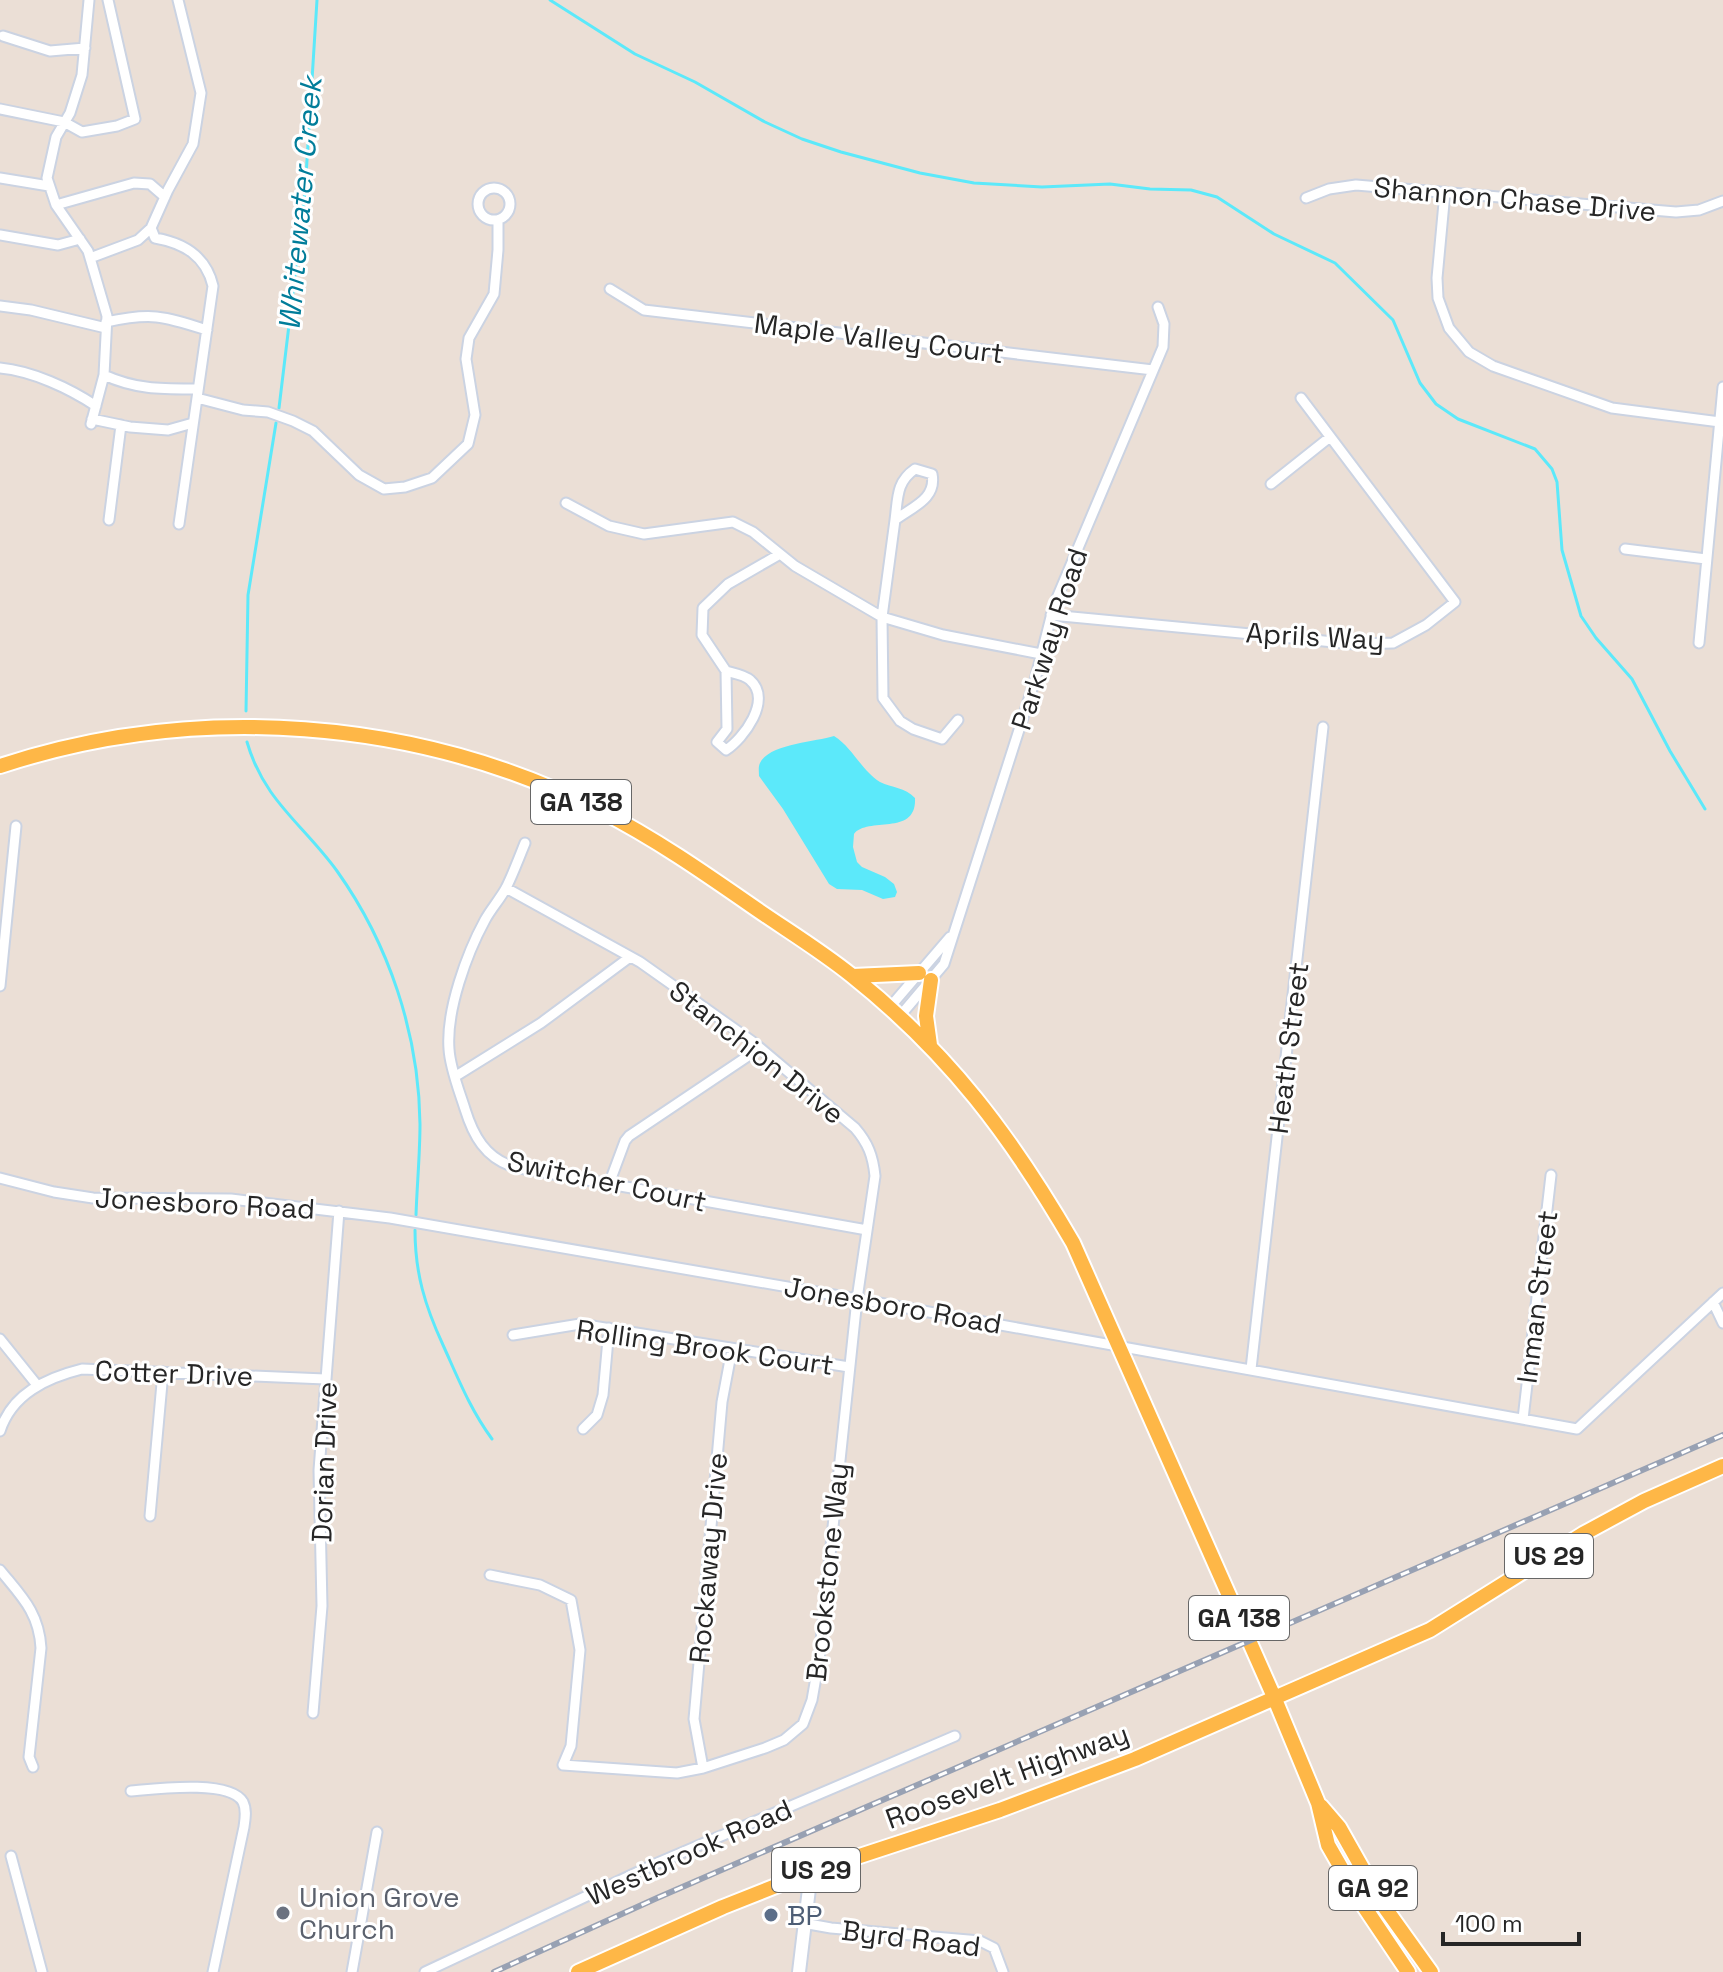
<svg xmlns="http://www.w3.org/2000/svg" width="1723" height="1972" font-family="'Space Grotesk',sans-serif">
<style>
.water{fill:#5ce9fa}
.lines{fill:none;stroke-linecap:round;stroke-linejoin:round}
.stream{stroke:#5ce9fa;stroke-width:3}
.street-casing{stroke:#cbd3e2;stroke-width:13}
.secondary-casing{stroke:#cbd3e2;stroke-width:16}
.primary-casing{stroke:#fff;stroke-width:18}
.street{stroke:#fff;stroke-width:9}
.secondary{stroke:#fff;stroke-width:12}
.primary{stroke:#feb747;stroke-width:14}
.rail-casing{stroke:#98a1b3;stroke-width:6}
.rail{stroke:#fff;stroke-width:3;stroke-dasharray:9;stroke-linecap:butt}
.worship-dot{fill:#6b7280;stroke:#fff;stroke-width:3}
.service-dot{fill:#5c6f8a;stroke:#fff;stroke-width:3}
.labels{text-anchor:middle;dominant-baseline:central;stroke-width:6;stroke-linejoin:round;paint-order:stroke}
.shield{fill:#fff;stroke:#676767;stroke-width:2}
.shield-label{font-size:26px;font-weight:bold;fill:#262626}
.street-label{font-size:28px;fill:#262626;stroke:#fff}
.worship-label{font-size:28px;fill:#5b616d;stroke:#fff;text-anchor:start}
.service-label{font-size:28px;fill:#4e5e75;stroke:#fff;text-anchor:start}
.water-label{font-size:30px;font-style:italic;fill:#017d9a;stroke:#fff}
</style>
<rect width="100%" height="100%" fill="#ebdfd6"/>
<path class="water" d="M834,736C853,748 861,770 880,782C892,788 905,787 915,798C917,837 868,816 854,834L853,847L857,862L862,867L885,877L894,884L897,892L895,897L883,899L862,890L837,889L829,884L783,809L759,776C759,772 758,767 760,763C769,744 815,742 834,736Z"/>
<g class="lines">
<path class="stream" d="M550,0L635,54L695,82L765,122L802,139L841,152L920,173L974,183L1042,187L1110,184L1150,189L1191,190L1217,197L1274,234L1335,263L1393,320L1420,383L1436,404L1458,419L1535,449L1552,469L1557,482L1562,550L1581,616L1596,638L1632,679L1670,751L1705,809
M279,408L305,192L317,0
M246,711L248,595L276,423
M247,742C264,801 303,824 337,871C389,944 419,1034 420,1124C420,1154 417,1185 416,1215
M415,1230C415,1273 425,1306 443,1345C458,1378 470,1409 492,1439"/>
<defs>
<path id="street" d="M89,0L82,75L70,113L56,137L47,178L56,205L88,251L107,316L104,375L91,424
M3,36L50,51L85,48
M0,109L64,122L82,132L117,126L135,119L108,0
M0,178L49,186
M478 204a16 16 0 1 1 32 0a16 16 0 1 1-32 0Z
M1445,192L1437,278L1438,298L1449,328L1469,352L1493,366L1612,408L1720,422
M1306,198L1329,189L1356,185L1676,212L1699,210L1723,201
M56,205L134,183L150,184L165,197
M151,228L155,238C184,243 206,256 213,286L179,524
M0,235L58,245L80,239
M90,258L138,240L151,228L168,190L193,144L201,93L178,0
M610,289L644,310L1153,370
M0,306L31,310L106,328
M106,322C152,312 163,316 207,330
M0,368C32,371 69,388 96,406
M104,375C137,390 163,389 198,389
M197,398L243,410L268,412L293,421L313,431L359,475L384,489L405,487L432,478L468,444L475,415L466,359L469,338L494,294L498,250V220
M92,419L130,427L168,430L193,423
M915,469L932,474C937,499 912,507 895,520C898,498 896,482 915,469Z
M1271,484L1330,437
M566,503L609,526L644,534L733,522L753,532L795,566L882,617L943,635L1041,654
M109,520L121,425
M895,520L882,617L883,698L900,721L913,729L942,739L958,720
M1625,549L1706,559
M1051,615L1355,644L1393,643L1426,625L1455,602L1301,398
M1699,643L1723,387
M726,671C733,673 745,675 750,680C773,700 743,739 726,750L717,742L727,729Z
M726,671L702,635L703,608L728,584L780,554
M525,843C519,858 513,874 506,888C500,899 491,909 485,920C467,953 446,1010 449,1049C450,1068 459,1090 465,1109C473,1135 485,1158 514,1167L867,1230
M0,986L16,826
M890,1007L950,937
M900,1016L944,964L1035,680L1054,605L1163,347L1164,324L1158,307
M456,1076L541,1023L630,957
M0,1178L54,1192L93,1198L231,1199L390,1218L857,1299L1577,1429L1723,1293
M609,1184L625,1141L629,1136L760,1048
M1713,1302L1723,1323
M513,1335L580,1324L849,1367
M0,1339L37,1385
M1251,1369L1323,727
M1523,1419L1551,1175
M583,1429L597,1415L603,1395L609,1328
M0,1431C12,1394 46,1378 82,1369L325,1379
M150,1516L163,1372
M0,1570C21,1596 39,1612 41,1648L29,1757L33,1767
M490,1575L540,1585L571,1600L580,1650L571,1746L563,1765L677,1773L703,1768L765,1748L784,1740L803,1724L812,1700L819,1660L857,1299L875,1176C873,1156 868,1143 855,1128L753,1042L640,962L506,888
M313,1713L322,1606L319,1470L339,1211
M703,1768L694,1719L722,1402L732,1349
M131,1791C154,1789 230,1779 243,1802C247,1810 245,1819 244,1827L213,1972
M11,1856L42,1972
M803,1923L831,1928L980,1941L994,1948L1003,1972
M352,1972L377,1832
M425,1972L653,1865L955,1736"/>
<path id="secondary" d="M799,1972L811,1872"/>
<path id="primary" d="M0,766C196,702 416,717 601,811C654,838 703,872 752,906C785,929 820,950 851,975C949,1053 1011,1136 1073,1243L1274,1697L1318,1803L1328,1845L1359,1899L1408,1972
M853,976L919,973
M930,1045L926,1016L931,980
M1321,1806L1339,1827L1383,1905L1431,1972
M578,1972L723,1907L811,1872L1000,1810L1135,1759L1430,1630L1583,1534L1644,1501L1723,1466"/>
</defs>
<use href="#street" class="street-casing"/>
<use href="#secondary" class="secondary-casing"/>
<use href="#primary" class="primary-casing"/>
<use href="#street" class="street"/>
<use href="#secondary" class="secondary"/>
<use href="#primary" class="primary"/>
<defs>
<path id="rail" d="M494,1972L657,1898L1723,1435"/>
</defs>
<use href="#rail" class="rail-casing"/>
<use href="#rail" class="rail"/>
</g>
<circle class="worship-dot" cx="283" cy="1913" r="8"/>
<circle class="service-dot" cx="771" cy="1915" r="8"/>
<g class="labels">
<g class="shield">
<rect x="531" y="780" width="100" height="44" rx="6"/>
<rect x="1505" y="1534" width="88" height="44" rx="6"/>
<rect x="1189" y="1596" width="100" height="44" rx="6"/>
<rect x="772" y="1848" width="88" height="44" rx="6"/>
<rect x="1329" y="1866" width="88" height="44" rx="6"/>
</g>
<g class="shield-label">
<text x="581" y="802">GA 138</text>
<text x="1549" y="1556">US 29</text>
<text x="1239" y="1618">GA 138</text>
<text x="816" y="1870">US 29</text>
<text x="1373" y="1888">GA 92</text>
</g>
<g class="street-label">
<text transform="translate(1515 199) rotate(5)">Shannon Chase Drive</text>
<text transform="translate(879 338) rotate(7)">Maple Valley Court</text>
<text transform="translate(1315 636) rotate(3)">Aprils Way</text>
<text transform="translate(1049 639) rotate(-72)">Parkway Road</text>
<text transform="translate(1288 1048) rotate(-83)">Heath Street</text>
<text transform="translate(757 1052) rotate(38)">Stanchion Drive</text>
<text transform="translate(607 1181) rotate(12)">Switcher Court</text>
<text transform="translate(205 1203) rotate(3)">Jonesboro Road</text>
<text transform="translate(1537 1297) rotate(-83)">Inman Street</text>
<text transform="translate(893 1305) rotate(10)">Jonesboro Road</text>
<text transform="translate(705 1347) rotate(8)">Rolling Brook Court</text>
<text transform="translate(174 1373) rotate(2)">Cotter Drive</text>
<text transform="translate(324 1462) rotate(-88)">Dorian Drive</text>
<text transform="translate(708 1558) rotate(-85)">Rockaway Drive</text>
<text transform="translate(827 1572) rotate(-84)">Brookstone Way</text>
<text transform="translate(1007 1776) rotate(-20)">Roosevelt Highway</text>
<text transform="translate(689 1852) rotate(-24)">Westbrook Road</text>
<text transform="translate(911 1938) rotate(7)">Byrd Road</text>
</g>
<g class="worship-label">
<text x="299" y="1897">Union Grove<tspan x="299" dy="32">Church</tspan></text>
</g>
<g class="service-label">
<text x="787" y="1915">BP</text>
</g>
<g class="water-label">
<text transform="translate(300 204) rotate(-85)">Whitewater Creek</text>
</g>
</g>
<path d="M1443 1932v12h136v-12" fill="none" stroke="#262626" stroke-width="4"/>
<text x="1455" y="1932" font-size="24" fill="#262626" stroke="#ffffff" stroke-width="6" paint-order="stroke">100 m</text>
</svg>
